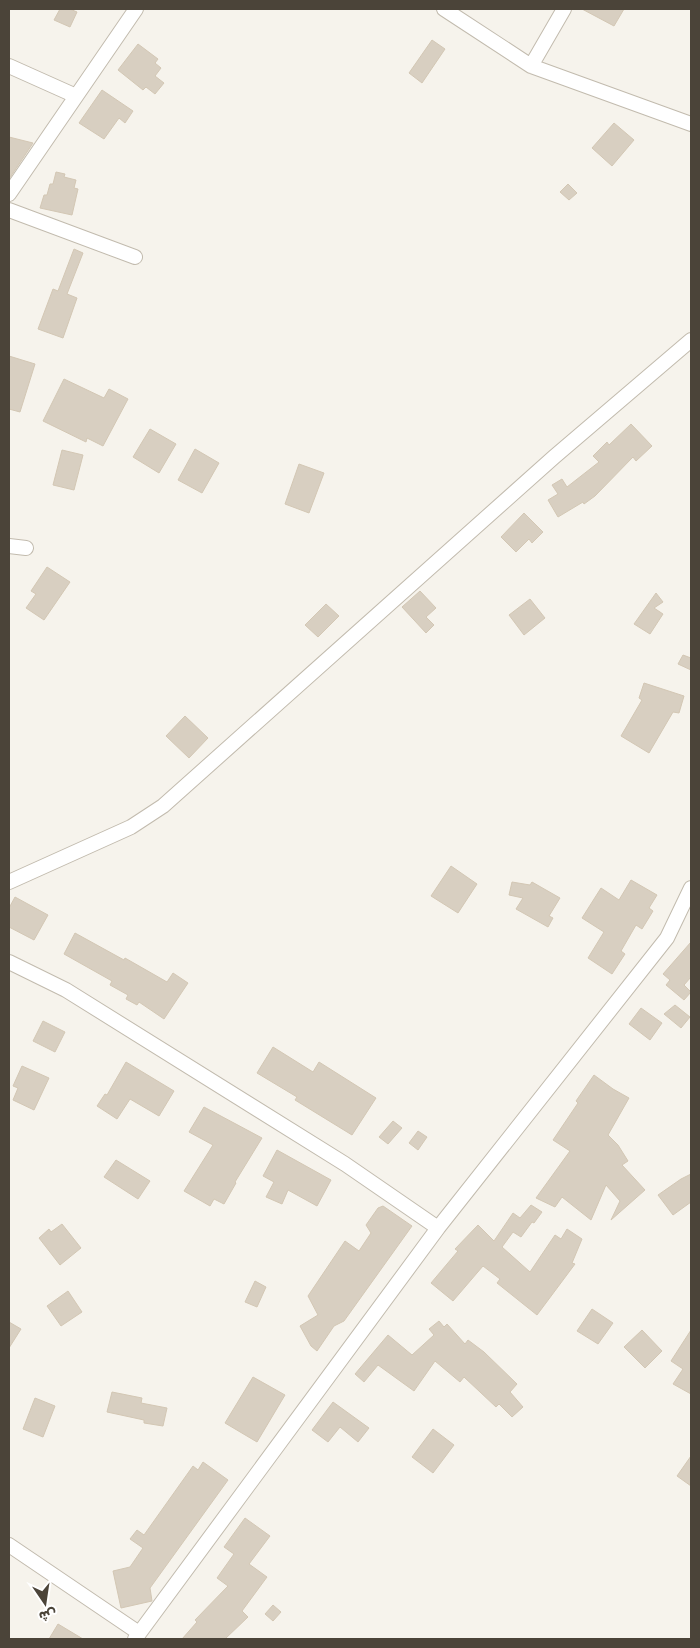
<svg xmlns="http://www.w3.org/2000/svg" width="700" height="1648" font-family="Rubik,'Noto Naskh Arabic',sans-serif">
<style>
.building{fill:#d8cfc1;stroke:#d3c7b4}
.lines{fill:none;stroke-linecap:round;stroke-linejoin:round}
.minor-casing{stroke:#c2bbae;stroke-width:16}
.minor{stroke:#fff;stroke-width:14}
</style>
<rect width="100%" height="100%" fill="#f6f3ec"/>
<path class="building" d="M60,9H70L77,12L70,27L54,20Z
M582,9H624L614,26Z
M432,40L445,49L422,83L409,73Z
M138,44L158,59L155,63L161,68L155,76L164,83L155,94L146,87L143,90L118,70Z
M102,90L133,111L125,123L119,118L104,139L79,123Z
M614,123L634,140L612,166L592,148Z
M9,137L33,143L9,179Z
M56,172L65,174L64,177L76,180L74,188L78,189L72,215L40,208L44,195H47L50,184H53Z
M568,184L577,193L569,200L560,192Z
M74,249L83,253L67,294L77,298L63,338L38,329L53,289L58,291Z
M9,356L35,364L20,412L9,409Z
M64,379L104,398L109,389L128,399L103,446L87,438L86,442L43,421Z
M631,424L652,446L636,461L633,457L595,496L584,504L583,502L558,517L548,500L558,494L552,485L562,479L567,487L599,462L593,456L607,442L609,445Z
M150,429L176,444L159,473L133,457Z
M195,449L219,463L202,493L178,480Z
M62,450L83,455L74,490L53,485Z
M299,464L324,473L309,513L285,504Z
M524,513L543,532L532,543L529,539L516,552L501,537Z
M47,567L70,582L44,620L26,608L36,594L31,591Z
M420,591L436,608L426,617L434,625L426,633L402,607Z
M656,593L663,602L654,608L663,614L650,634L634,624Z
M530,599L545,618L524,635L509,615Z
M326,604L339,616L318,637L305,625Z
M683,655L691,658V670L678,664Z
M644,683L684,696L679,713L673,712L649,753L621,736L642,700L639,698Z
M185,716L208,738L189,758L166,736Z
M451,866L477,884L458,913L431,896Z
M631,880L657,895L649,908L653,911L642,929L636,925L621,951L625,954L612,974L588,958L604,932L582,918L601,888L619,900Z
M512,882L530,885L532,882L560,898L549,916L553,918L548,927L516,909L523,898L509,895Z
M15,897L48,915L34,940L9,927V908Z
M75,933L124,960L125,958L167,982L173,973L188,983L164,1019L139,1002L137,1005L126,999L128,995L110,985L112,981L64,954Z
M691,942V977L684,985L691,992L684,1000L666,985L670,980L663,974Z
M675,1005L690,1017L681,1028L664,1014Z
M641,1008L662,1023L650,1040L629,1024Z
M43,1021L65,1032L55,1052L33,1041Z
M273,1047L313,1072L319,1062L376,1098L352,1135L295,1100L297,1097L257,1073Z
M126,1062L174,1091L159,1116L130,1099L117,1119L97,1106L105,1094L107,1095Z
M22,1066L49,1078L34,1110L13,1100L18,1088L13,1086Z
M594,1075L613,1089L629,1098L608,1135L618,1145L628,1161L622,1165L645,1190L611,1220L620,1201L606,1185L591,1220L562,1197L555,1207L536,1198L570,1151L553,1140L578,1103L576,1101Z
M204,1107L262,1138L235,1182L236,1183L224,1204L214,1199L210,1206L184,1191L213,1145L189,1132Z
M393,1121L402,1128L388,1144L379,1137Z
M418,1131L427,1137L418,1150L409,1143Z
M277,1150L331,1180L317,1206L288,1190L282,1204L266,1197L274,1182L263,1176Z
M116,1160L150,1181L138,1199L104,1177Z
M691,1174V1202L673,1215L658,1195L681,1179Z
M531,1205L542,1212L534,1223L532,1222L521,1237L513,1232L502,1247L530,1272L555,1235L561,1239L567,1229L582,1239L572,1263L575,1264L537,1315L497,1283L500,1279L483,1266L453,1301L431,1283L458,1251L455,1249L478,1225L494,1241L513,1213L520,1218Z
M383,1206L412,1226L344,1321L334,1326L317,1351L311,1346L300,1326L318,1315L308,1296L345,1241L359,1251L371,1233L366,1225L378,1208Z
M62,1224L81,1248L60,1265L39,1238L49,1229L51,1232Z
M255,1281L266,1287L257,1307L245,1302Z
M68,1291L82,1312L61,1326L47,1306Z
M592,1309L613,1323L598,1344L577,1331Z
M439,1321L444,1327L447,1324L465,1344L468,1340L484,1352L517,1384L510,1392L523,1407L512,1417L499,1404L496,1407L464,1377L460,1382L435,1361L414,1391L378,1365L364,1382L355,1374L388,1335L412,1355L434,1335L429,1329Z
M9,1322L21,1329L9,1348Z
M642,1330L662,1351L645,1368L624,1347Z
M691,1330V1394L673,1384L683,1369L671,1361Z
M253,1377L285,1395L257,1442L225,1423Z
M112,1392L142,1398L141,1403L167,1408L163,1426L144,1423V1420L107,1412Z
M35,1398L55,1406L43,1437L23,1429Z
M333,1402L369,1428L358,1442L340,1427L328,1442L312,1430Z
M433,1429L454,1445L433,1473L412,1457Z
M691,1456V1486L677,1476Z
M203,1462L228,1480L150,1588L152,1601L121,1608L113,1571L130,1567L143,1548L130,1539L137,1530L144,1535L193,1466L198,1470Z
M245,1518L270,1536L249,1564L267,1577L242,1611L248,1617L225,1639H182L197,1622L195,1620L228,1586L217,1578L234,1554L224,1547Z
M273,1605L281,1612L273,1621L265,1614Z
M58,1624L83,1639H49Z"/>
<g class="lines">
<defs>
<path id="minor" d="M444,9L531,66L691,124
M9,66L76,96
M531,66L564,9
M9,194L136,9
M9,210L135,257
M9,546L26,548
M9,882L131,827L163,806L554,457L691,340
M9,962L66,990L345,1164L438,1228
M9,1545L139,1633
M135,1639L438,1228L667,938L691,888"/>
</defs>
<use href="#minor" class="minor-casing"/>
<use href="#minor" class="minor"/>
</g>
<rect width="700" height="1648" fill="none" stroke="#4b4439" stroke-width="20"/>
<g transform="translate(45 1603) rotate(167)" stroke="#ffffff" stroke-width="4" paint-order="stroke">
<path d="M0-4L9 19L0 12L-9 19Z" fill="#4b4439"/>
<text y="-8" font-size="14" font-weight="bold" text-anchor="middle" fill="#4b4439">ش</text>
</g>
</svg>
